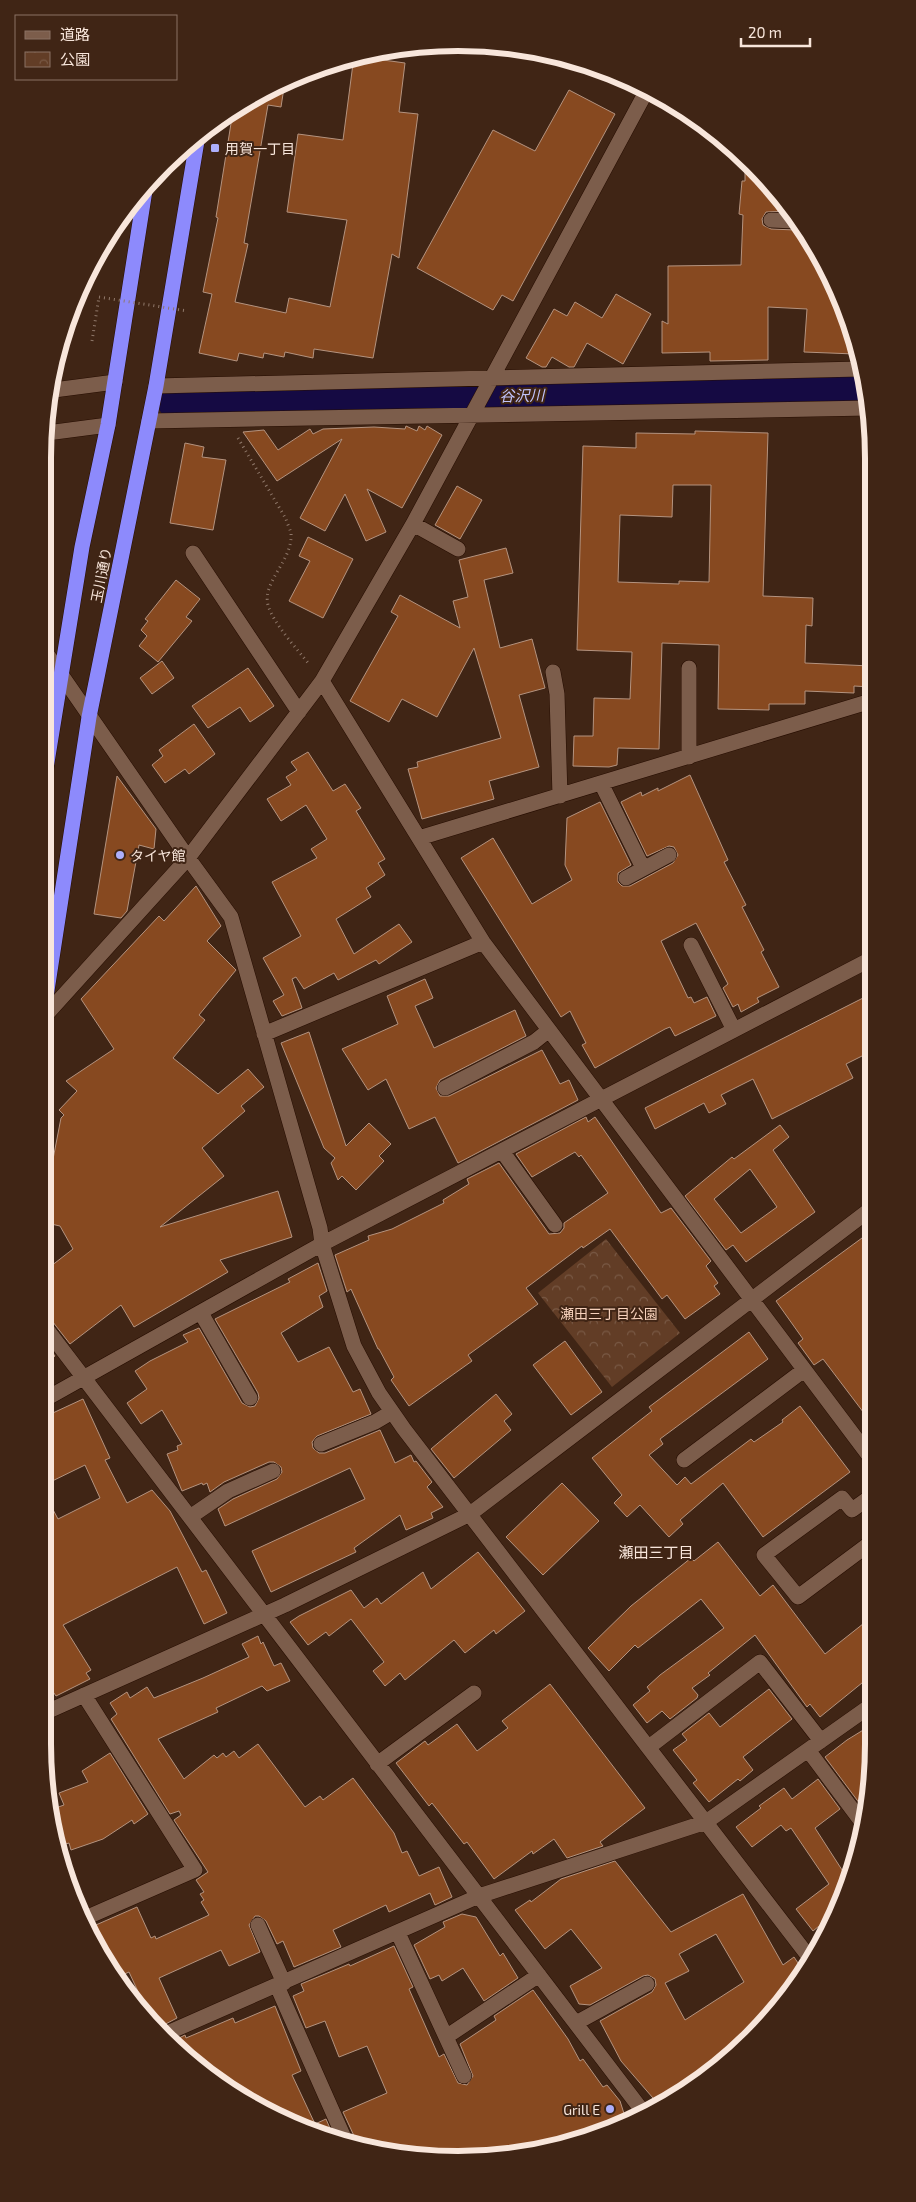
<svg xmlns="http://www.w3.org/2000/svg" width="916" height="2202" font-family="'Exo 2','Noto Sans JP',sans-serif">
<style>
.park{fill:url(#park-crowns)}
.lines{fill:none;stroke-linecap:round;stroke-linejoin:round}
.river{stroke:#150a43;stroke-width:41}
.building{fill:#874920;stroke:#b4937f;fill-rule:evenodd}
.minor-casing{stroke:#260d01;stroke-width:16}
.highway-casing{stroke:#260d01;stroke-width:16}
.path{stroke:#8f786a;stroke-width:3;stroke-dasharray:1 4;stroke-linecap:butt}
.minor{stroke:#7c5d4b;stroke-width:15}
.highway{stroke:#8d8afc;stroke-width:15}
.path-bridge{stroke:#8f786a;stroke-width:3;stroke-dasharray:1 4;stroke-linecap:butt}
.poi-dot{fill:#adaffb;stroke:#402515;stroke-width:2}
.labels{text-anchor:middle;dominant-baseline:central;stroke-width:4;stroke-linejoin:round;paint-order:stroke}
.poi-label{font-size:14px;fill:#f8e6db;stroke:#402515;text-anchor:start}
.street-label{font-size:14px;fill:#f8e6db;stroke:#402515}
.park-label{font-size:14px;fill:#f7d1bb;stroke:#402515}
.water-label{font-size:15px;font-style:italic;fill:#c0c3fb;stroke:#402515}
.neighbourhood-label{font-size:15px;fill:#f8e6db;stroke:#402515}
.rim{fill:none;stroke:#f8e6db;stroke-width:6}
</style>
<defs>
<pattern id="park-crowns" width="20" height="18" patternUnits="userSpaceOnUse" patternTransform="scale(1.25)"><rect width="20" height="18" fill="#623d26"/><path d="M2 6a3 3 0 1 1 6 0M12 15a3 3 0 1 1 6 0" fill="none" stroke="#795945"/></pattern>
</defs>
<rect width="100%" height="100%" fill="#402515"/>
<path class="park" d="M606,1239L680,1333L612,1387L538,1293Z"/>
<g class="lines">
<path class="river" d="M179,403L865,387"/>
</g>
<path class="building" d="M354,56L405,63L399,112L418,114L399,258L392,254L373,358L314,349L313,358L285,352L284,357L264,353L263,358L239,353L237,361L199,353L212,294L203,292L218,218L216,217L233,111L274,85L285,81L281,107L268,105L244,243L248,244L235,302L286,313L289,298L330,307L347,220L287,212L298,134L343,140Z
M569,90L615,114L513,301L502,295L493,310L417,268L493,130L535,151Z
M745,162L771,184L789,211L766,212L762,219L763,225L771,229L795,230L800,229L830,274L855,354L804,352L807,309L768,307V360L710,361V352L662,353V321L668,324V266L741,265L743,215L739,214L742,181H745Z
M616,294L651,314L623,364L587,343L574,367H569L552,357L546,367H542L526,358L554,309L567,316L575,302L602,318Z
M406,426L417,431L419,426L425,430L427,426L442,435L402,508L367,489L386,532L366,541L345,494L325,531L300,518L342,439L277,481L243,432L264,430L278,450L310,429L313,434L323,429L374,427L405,429Z
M695,431L768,433L763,596L813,598L812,626L806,625L805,663L871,666V687L854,686V693L805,691V704H769V710L718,709L719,645L662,643L659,749L618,748L617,765L609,767L573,766L574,736H593L594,698L630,699L632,652L577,650L583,446L636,448V433L695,434ZM673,485H711L709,582L679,581V584L618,582L620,515L672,517Z
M185,443L204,447L202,457L226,460L213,530L170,523Z
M457,486L482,500L460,539L435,525Z
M308,537L353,559L323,618L289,601L310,561L299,556Z
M506,548L513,573L484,580L500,648L532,639L545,688L519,695L539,767L489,781L494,799L422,819L408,769L418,767L417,762L501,738L474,648L437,717L402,699L389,722L350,701L398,616L391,612L400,595L460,628L453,601L468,597L459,560Z
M176,580L200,599L186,617L192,621L158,662L139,646L147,636L141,630L148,621L145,619Z
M162,661L174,678L152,694L140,678Z
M248,668L274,706L250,722L240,707L208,728L192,706Z
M194,724L215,754L189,774L185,769L165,783L152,765L163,756L159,750Z
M308,752L333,791L345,784L361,808L356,811L385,859L378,863L385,875L366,888L371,897L336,919L354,954L399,924L412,942L379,964L376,960L338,980L334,973L304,989L296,977L292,979L302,1008L282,1016L273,1001L284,995L263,958L301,936L272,882L317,858L311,849L327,839L306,805L281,821L267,799L291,785L286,777L297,770L291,762Z
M690,775L728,860L724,862L746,905L742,907L764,950L761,952L779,987L757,998L759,1002L741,1012L738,1004L733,1007L723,988L728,984L696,923L661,941L688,998L691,997L694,1003L707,997L716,1016L675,1036L670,1027L665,1029L595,1068L582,1045L586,1043L570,1011L561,1017L461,858L493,838L532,904L572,880L565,865L567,818L600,802L631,865L618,873V882L622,886H630L673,863L678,855L674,847L669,846L647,856L621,802L641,792L642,796L658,788V791Z
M117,776L156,829L154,849L139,845L127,911L121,918L94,914Z
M196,886L221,926L207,941L236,970L199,1015L205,1020L173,1058L218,1094L248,1069L264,1087L241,1106L245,1111L202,1148L224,1176L160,1227L278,1191L292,1237L220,1260L228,1272L134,1327L121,1305L70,1344L49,1317L42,1314V1273L73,1249L60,1226L42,1222V1216L61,1118L64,1115L59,1110L77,1091L66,1081L114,1049L81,999L159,916L164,921Z
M425,979L433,998L415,1006L434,1048L515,1010L526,1036L440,1080L436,1088L440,1096H449L542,1050L560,1084L569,1080L578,1100L458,1163L435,1117L409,1129L386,1079L368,1090L342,1049L398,1024L387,996Z
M871,994L872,1051L846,1064L853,1078L772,1119L753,1079L721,1095L726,1104L709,1113L704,1103L655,1129L645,1108Z
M309,1032L346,1146L369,1123L391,1144L379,1156L384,1161L356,1190L342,1176L338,1180L331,1163L335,1158L324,1148L281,1043Z
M586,1117L588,1122L595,1117L661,1213L671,1208L711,1261L706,1266L718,1283L714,1286L720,1294L685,1319L667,1295L662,1299L610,1229L583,1248L582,1246L526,1288L538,1304L468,1355L472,1361L409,1406L391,1380L394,1377L379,1349H378L351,1289L347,1292L335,1255L369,1240L368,1236L392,1229L444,1203L443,1200L469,1184L467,1179L499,1163L549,1234L560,1233L564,1228V1223L608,1193L581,1155L579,1157L575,1152L532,1177L516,1154Z
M780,1125L789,1137L773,1150L815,1212L746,1262L733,1245L726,1250L685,1196L732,1157L734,1159ZM750,1169L777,1207L741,1233L714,1199Z
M862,1238L872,1252L873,1425L823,1359L814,1365L798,1343L803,1339L776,1301Z
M318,1263L327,1291L319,1296L323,1307L281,1333L298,1362L329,1347L353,1392L360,1389L371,1414L317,1436L312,1442L313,1448L319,1453H325L380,1430L395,1463L411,1455L414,1462L416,1461L432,1482L427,1487L443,1507L431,1513L433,1518L406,1530L400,1515L354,1548L356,1552L271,1592L252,1551L365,1499L350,1468L225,1526L218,1509L233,1499L277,1479L282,1472L281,1467L274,1462H269L224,1482L210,1492L207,1483L203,1485L202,1483L182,1491L167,1454L178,1450L177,1446L182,1444L162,1410L141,1424L127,1403L147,1389L135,1371L150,1361L188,1342L183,1335L199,1328L242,1403L250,1407L255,1406L259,1398L258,1393L215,1319L290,1282L288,1279Z
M749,1332L768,1359L660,1439L663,1444L649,1455L677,1485L685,1477L691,1484L751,1439L754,1442L783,1422L782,1420L800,1406L850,1472L763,1537L723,1483L680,1520L683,1524L669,1537L640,1505L627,1517L614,1503L622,1495L592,1458L652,1411L649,1407Z
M42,1339L55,1356L42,1366Z
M565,1341L602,1392L571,1415L533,1365Z
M496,1394L512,1414L504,1421L511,1430L454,1478L431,1449Z
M83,1399L110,1458L105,1460L127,1503L152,1490L170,1511L202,1572L206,1570L227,1613L204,1624L177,1567L63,1625L91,1670L86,1673L90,1679L56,1696L42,1676V1489L58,1519L100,1498L85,1465L42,1486V1418Z
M562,1483L599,1521L543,1575L506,1537Z
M718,1542L760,1596L773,1585L825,1654L873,1616V1674L820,1717L810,1704L807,1707L755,1635L708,1673L710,1675L692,1688L698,1695L697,1698L670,1719L662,1711L647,1723L633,1705L650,1691L647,1687L660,1675L724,1628L701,1599L638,1648L635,1645L609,1671L588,1648L631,1606L691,1558L694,1561Z
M478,1552L525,1611L496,1634L494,1630L465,1653L454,1640L405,1680L400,1673L385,1686L373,1671L384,1662L351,1619L329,1636L326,1632L308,1645L290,1622L299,1616L351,1590L364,1608L377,1598L381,1604L423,1572L431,1589Z
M258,1636L261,1644L263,1642L274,1666L281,1663L290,1681L267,1691L262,1686L216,1708L218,1712L158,1739L184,1779L214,1755L217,1758L223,1753L226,1757L234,1751L239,1758L258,1744L305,1807L320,1796L323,1800L353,1778L394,1833L402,1853L407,1851L419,1876L439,1867L452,1897L435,1905L430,1893L389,1912L386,1905L333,1930L341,1947L294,1967L283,1941L277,1944L266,1921L259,1916H255L249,1925L260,1952L229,1966L221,1950L159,1978L177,2018L158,2028L153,2024L129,1972L120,1976L107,1948L100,1951L89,1928L137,1907L151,1938L155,1936L156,1939L205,1917L209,1915L201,1902L204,1900L200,1894L204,1892L196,1880L208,1872L174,1820L181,1815L179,1811L170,1814L111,1719L117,1714L110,1703L127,1692L130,1698L147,1687L154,1698L203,1678L249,1657L242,1644Z
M550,1684L645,1808L600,1842L603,1846L567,1858L554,1839L533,1854L532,1851L494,1879L467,1842L464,1844L432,1803L429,1806L396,1763L425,1741L428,1745L457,1724L477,1751L508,1728L502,1721Z
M769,1689L792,1719L743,1757L753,1770L740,1781L738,1779L709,1802L693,1783L697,1780L673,1750L687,1740L682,1734L709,1713L720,1727Z
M873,1724L874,1744L863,1808L825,1757L847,1740Z
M110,1753L148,1814L134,1824L132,1820L103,1839L71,1850L69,1843L59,1846L53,1809L64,1805L59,1793L88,1782L82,1771Z
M818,1779L840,1809L815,1828L844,1873L853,1866L852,1877L830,1917L813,1931L796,1909L829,1884L791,1828L786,1831L781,1825L752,1847L736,1827L761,1808L759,1806L784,1788L792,1799Z
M615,1861L671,1932L743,1894L783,1965L794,1957L802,1969L787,1997L689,2090L659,2105L621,2061L600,2021L652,1992L656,1985L655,1979L648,1975L643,1976L590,2005L579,2004L570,1986L602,1968L571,1929L545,1949L515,1910L530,1900L531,1902L561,1879ZM716,1934L744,1982L685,2020L665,1983L689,1971L679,1954Z
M462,1914L476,1917L500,1956L503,1953L518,1978L484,2001L463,1968L442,1981L439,1975L430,1979L414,1945L445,1927L443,1922Z
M394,1946L413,1987L409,1989L439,2057L444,2054L458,2083L467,2085L473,2076L460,2044L496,2020L494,2016L533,1990L568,2039L580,2061L583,2059L603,2087L607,2085L620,2101L627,2123L617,2128L581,2139L580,2137L539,2151L403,2156L355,2145V2138L343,2112L387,2093L367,2046L339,2057L325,2021L306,2028L293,1996L304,1991L301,1984L349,1964L350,1966Z
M275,2006L301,2071L292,2075L315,2124L326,2119L335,2140L324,2137L250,2104L173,2041L185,2035L186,2038L233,2018L235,2023Z"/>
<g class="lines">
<defs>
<path id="minor" d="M771,220L795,221
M156,386L860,369
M54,390L115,382
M149,421L870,408
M47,433L108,425
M413,524L458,549
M193,553L299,712
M42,647L188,858L231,917L320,1228L322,1244L354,1346L379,1393L404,1429L809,1957
M689,668V757
M553,672L557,694L560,796
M322,681L483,942L873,1461
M601,783L643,868
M419,838L871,701
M626,878L669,855
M691,945L734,1030
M44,1017L188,858L322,681L413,524L646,92
M264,1034L483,942
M445,1088L534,1042L549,1030
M502,1151L555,1225
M201,1313L250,1398
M42,1323L644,2113
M42,1401L322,1244L871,959
M321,1444L375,1422L392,1412
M684,1460L804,1370
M873,1495L852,1510L842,1498L764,1555L798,1597L873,1541
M190,1517L228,1491L273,1471
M42,1714L285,1605L470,1514L872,1208
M649,1747L760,1662L821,1741
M808,1750L861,1821
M377,1764L474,1693
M83,1919L195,1870L84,1695
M258,1925L284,1983
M398,1933L464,2076
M277,1986L346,2142
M576,2023L647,1984
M165,2034L479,1896L706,1822L873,1704
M446,2037L539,1975"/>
<path id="highway" d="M42,793L82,547L108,425L146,184
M42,1023L89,717L156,386L198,135"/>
</defs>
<use href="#minor" class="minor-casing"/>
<use href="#highway" class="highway-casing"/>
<path class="path" d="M92,341L99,297
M238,438L286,519C287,523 290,529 291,533C293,561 262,581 268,605C273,623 297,649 309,664"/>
<use href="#minor" class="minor"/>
<use href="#highway" class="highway"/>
<path class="path-bridge" d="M99,297L187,311"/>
</g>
<g class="poi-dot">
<rect x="210" y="143" width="10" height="10" rx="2.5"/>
<circle cx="120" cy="855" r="5"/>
<circle cx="610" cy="2109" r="5"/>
</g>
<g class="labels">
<g class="poi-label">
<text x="225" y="148">用賀一丁目</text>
<text x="130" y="855">タイヤ館</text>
<text x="600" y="2109" text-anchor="end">Grill E</text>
</g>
<g class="street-label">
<text transform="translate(101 575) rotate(-79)">玉川通り</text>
</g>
<g class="park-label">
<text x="609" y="1313">瀬田三丁目公園</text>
</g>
<g class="water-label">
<text transform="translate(522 395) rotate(-1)">谷沢川</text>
</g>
<g class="neighbourhood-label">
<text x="656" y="1552">瀬田三丁目</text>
</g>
</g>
<path d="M0 0H916V2202H0ZM458 51H458A407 407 0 0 1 865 458V1744A407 407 0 0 1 458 2151H458A407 407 0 0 1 51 1744V458A407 407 0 0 1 458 51Z" fill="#402515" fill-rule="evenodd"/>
<path class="rim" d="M458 51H458A407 407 0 0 1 865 458V1744A407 407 0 0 1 458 2151H458A407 407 0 0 1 51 1744V458A407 407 0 0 1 458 51Z"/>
<rect x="15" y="15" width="162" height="65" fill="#402515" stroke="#8a7264"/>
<rect x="25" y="31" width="25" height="8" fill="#7c5d4b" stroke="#8a7264"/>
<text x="60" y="40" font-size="15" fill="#f8e6db">道路</text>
<rect x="25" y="52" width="25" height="15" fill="url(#park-crowns)" stroke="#8a7264"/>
<text x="60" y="65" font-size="15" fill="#f8e6db">公園</text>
<path d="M741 38v8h69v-8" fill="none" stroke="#f8e6db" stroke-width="2.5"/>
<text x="748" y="38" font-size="15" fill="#f8e6db" stroke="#402515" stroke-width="4" paint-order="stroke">20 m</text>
</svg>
